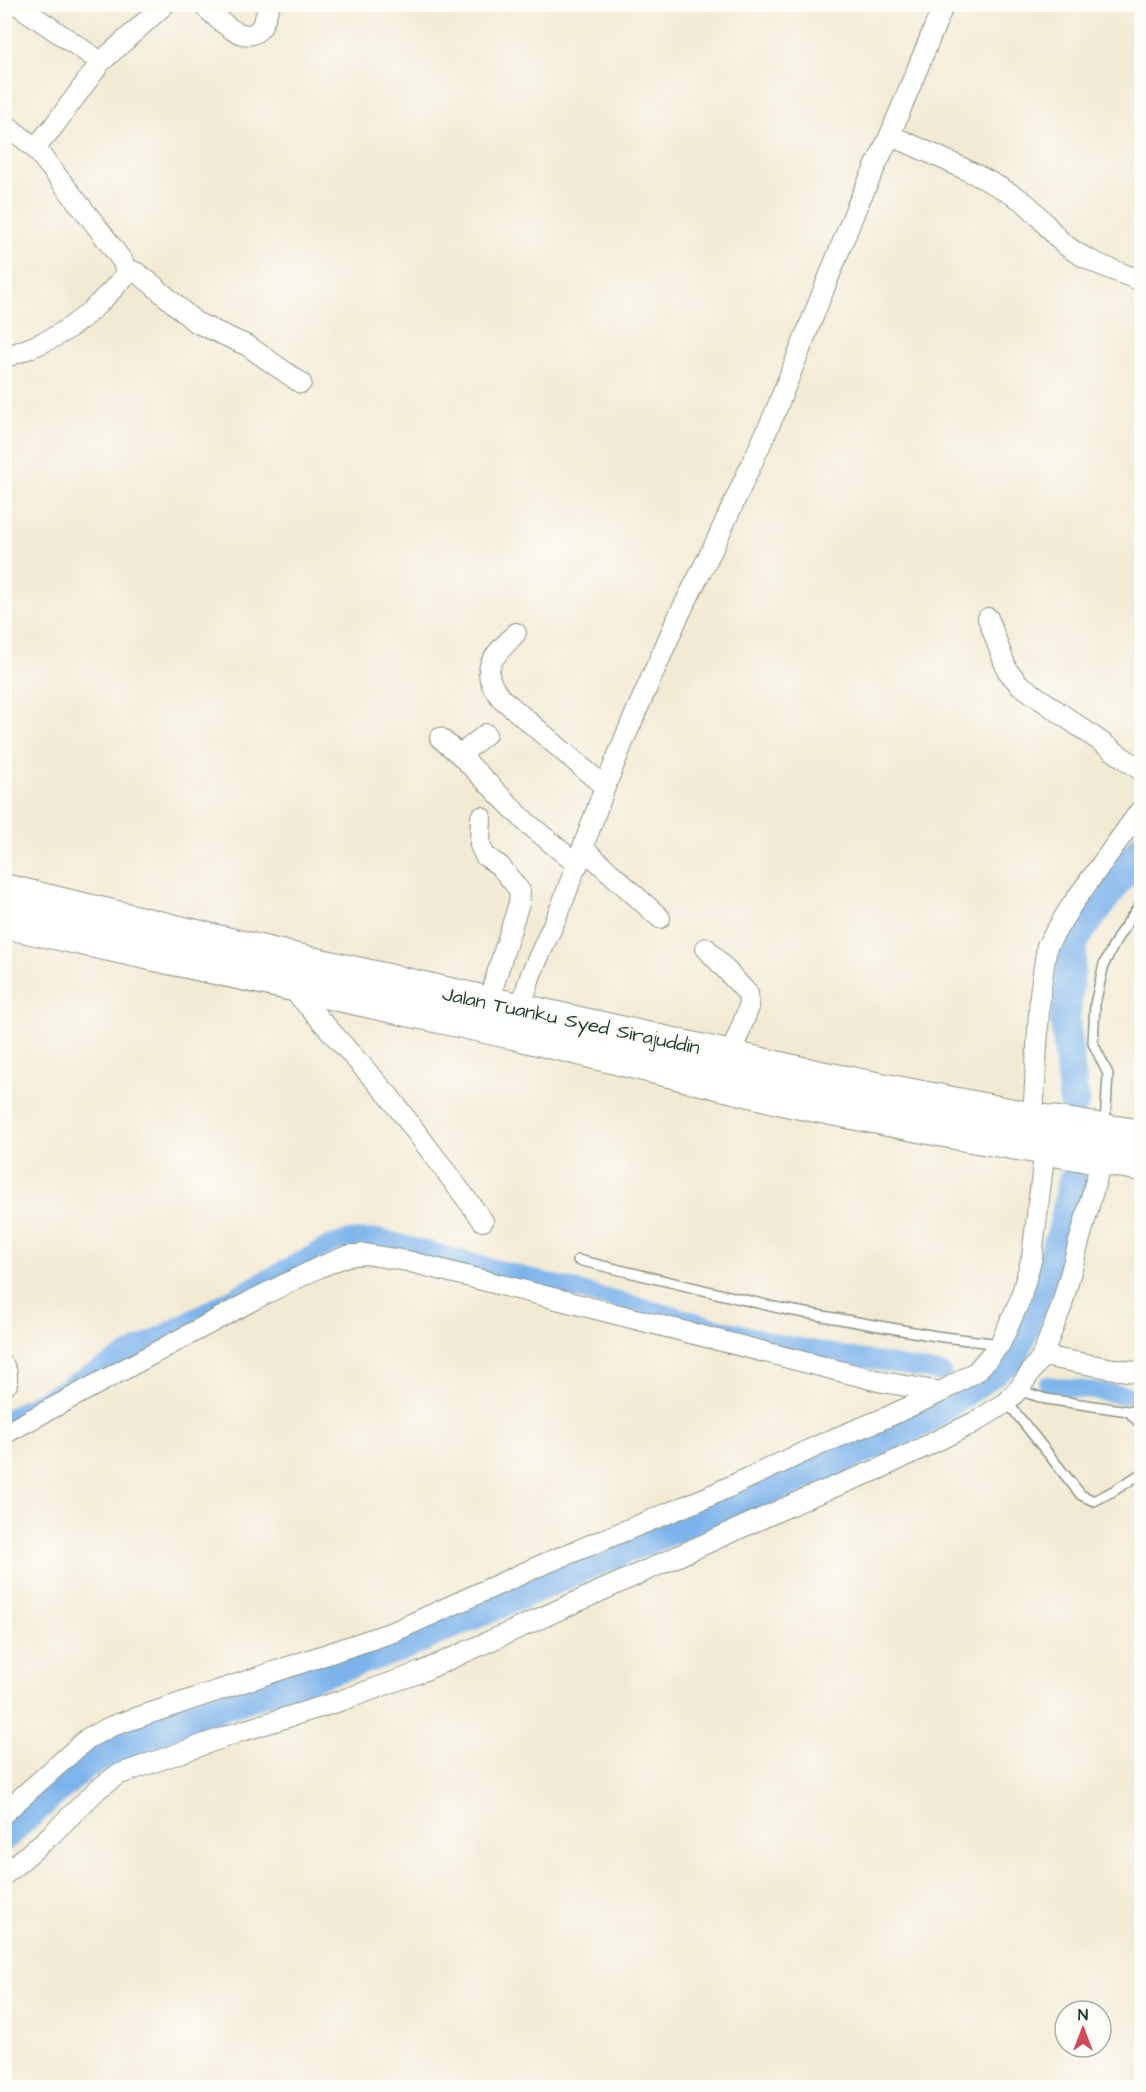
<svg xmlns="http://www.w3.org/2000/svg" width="1146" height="2092" font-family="'Architects Daughter',sans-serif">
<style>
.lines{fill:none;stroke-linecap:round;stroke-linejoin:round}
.canal{stroke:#7bb3eb;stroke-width:18}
.river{stroke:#7bb3eb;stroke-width:30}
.service-casing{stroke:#899484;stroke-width:12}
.minor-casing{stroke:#899484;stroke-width:22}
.trunk-casing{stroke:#899484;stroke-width:34}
.service{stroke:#fff;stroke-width:9}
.minor{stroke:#fff;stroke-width:20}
.trunk{stroke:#fff;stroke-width:32}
.labels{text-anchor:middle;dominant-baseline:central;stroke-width:4.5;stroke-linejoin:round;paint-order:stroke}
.street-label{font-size:20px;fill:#1f3d34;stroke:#fdfcf7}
</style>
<rect width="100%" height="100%" fill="#fdfcf7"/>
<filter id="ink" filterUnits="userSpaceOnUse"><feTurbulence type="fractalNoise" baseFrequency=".0167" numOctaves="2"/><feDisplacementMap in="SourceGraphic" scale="12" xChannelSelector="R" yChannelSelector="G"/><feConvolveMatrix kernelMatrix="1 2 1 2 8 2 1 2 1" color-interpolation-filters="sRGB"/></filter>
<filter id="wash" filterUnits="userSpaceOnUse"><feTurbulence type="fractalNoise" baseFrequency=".008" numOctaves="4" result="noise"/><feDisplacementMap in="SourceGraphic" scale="24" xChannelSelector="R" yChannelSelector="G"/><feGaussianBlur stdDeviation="1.35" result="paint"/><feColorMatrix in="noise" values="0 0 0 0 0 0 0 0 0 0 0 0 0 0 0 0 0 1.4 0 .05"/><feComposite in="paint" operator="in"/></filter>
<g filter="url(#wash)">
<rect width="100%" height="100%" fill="#f3ead3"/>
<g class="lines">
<path class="canal" d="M1047,1385L1142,1397
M4,1420L329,1245L349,1239L380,1238L778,1343L942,1373"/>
<path class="river" d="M1074,1103L1065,1020L1073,941L1142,847
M4,1836L85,1764L185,1718L400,1647L622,1550L830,1465L924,1421L1013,1357L1062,1233L1073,1181"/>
</g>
</g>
<g filter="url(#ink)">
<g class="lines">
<defs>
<path id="service" d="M1105,1125L1108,1074L1093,1043L1095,1004L1104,964L1119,935L1142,902
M578,1260L783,1309L936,1336L1000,1344
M1018,1390L1046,1399L1128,1411L1142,1426
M1007,1402L1081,1495L1094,1501L1115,1490L1142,1473
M1128,1411L1142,1412"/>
<path id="minor" d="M16,4L101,62
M202,4C214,15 245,50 261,27C265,20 267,12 270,4
M4,123L35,148L98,228L123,262L126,275C105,298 83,321 56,336C40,345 21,351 4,358
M890,135C934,155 980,174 1021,200C1038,211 1048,230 1063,243C1084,261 1116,271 1142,281
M35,148L53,127L101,62L165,4
M125,268L137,273L152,284L195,322L248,346L301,383
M988,618L1007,670L1019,684L1142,771
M516,633C494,657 476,668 501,698L605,787
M440,738L460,755L526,822L578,865
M460,755L486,734
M481,817L480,845L485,856L500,866L520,891L519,903L488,1003
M583,848L660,918
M706,948L748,994L749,1007L730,1056
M289,985L389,1096L483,1221
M517,1019L531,974L561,907L605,787L626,735L678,617L713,548L774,415L857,206L890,135L944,4
M1033,1119L1040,993L1047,946L1071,906L1142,808
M1042,1356L1114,1369L1142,1373
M4,1366L7,1373V1384L4,1386
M4,1434L253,1300L320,1267L347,1256L365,1254L407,1261L883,1382L941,1392
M4,1813L88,1738L112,1726L393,1632L539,1566L705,1498L826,1442L885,1418L941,1392L977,1371L1000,1344L1020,1300L1032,1257L1045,1148
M4,1875L50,1836L98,1789L117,1775L239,1732L340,1701L421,1672L809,1497L879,1469L975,1422L1007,1402L1018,1390L1042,1356L1061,1308L1102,1158"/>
<path id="trunk" d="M4,890L276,955L825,1078L1033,1119L1142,1136
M4,922L513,1033L791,1101L971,1136L1142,1165"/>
</defs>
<use href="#service" class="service-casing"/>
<use href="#minor" class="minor-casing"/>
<use href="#trunk" class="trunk-casing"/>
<use href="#service" class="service"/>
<use href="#minor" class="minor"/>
<use href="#trunk" class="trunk"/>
</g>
</g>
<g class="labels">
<g class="street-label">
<text transform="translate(571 1021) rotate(12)">Jalan Tuanku Syed Sirajuddin</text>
</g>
</g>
<rect width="1146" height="2092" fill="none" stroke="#fdfcf7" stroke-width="24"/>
<g transform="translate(1083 2029)"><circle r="28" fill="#fdfcf7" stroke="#a4b0a9" stroke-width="1.5"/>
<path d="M0-4.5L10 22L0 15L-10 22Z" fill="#d1495b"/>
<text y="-9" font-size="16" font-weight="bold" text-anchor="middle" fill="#1f3d34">N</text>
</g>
</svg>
